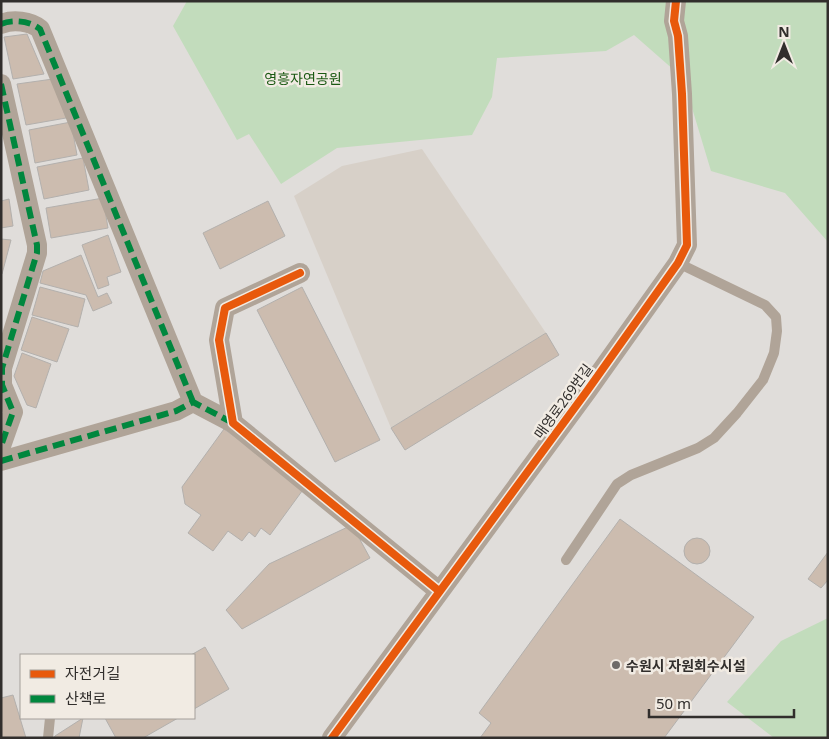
<svg xmlns="http://www.w3.org/2000/svg" width="829" height="739" font-family="'Noto Sans','Noto Sans KR',sans-serif">
<style>
.built{fill:#d7d0c8}
.green{fill:#c2dcbc}
.building{fill:#ccbcaf;stroke:#b3b0ad}
.lines{fill:none;stroke-linecap:round;stroke-linejoin:round}
.lane{stroke:#b0a498;stroke-width:10}
.street{stroke:#b0a498;stroke-width:20}
.quiet{stroke:#00873e;stroke-width:6;stroke-dasharray:12 6;stroke-linecap:butt}
.cycleway-casing{stroke:#f1ebe3;stroke-width:11}
.cycleway{stroke:#e8590c;stroke-width:8}
.poi-dot{fill:#6e6b69;stroke:#f1ebe3;stroke-width:2}
.labels{text-anchor:middle;dominant-baseline:central;stroke-width:5;stroke-linejoin:round;paint-order:stroke}
.park-label{font-size:14px;fill:#1a5912;stroke:#f1ebe3}
.street-label{font-size:14px;fill:#312e2c;stroke:#f1ebe3}
.poi-label{font-size:14px;font-weight:bold;fill:#312e2c;stroke:#f1ebe3;text-anchor:start}
</style>
<rect width="100%" height="100%" fill="#e0ddda"/>
<path class="built" d="M422,149L546,333L391,428L294,196L342,166Z"/>
<path class="green" d="M187,1H828V242L785,193L711,171L683,78L634,35L606,51L497,58L492,97L472,135L337,148L281,184L249,134L237,140L173,26Z
M828,618V738H774L727,702L781,641Z"/>
<path class="building" d="M27,34L44,74L13,79L4,37Z
M53,79L66,118L26,125L17,84Z
M71,122L77,155L35,163L29,130Z
M83,158L89,190L44,199L37,167Z
M103,198L108,228L51,238L46,208Z
M9,199L13,226L1,228V201Z
M268,201L285,236L220,269L203,233Z
M108,235L121,272L107,277L109,285L98,289L82,245Z
M1,239L11,240L2,274H1Z
M81,255L98,297L107,293L112,303L93,311L86,295L40,283L43,271Z
M40,287L85,299L78,327L32,315Z
M302,287L380,440L335,462L257,310Z
M32,317L69,329L57,362L21,350Z
M546,333L559,355L405,450L391,428Z
M22,353L51,364L36,408L27,405L14,376Z
M224,429L305,487L270,535L261,528L255,537L249,532L242,541L228,531L213,551L188,533L201,515L185,504L182,487Z
M620,519L754,617L664,738H480L491,723L479,713Z
M352,525L370,558L242,629L226,610L269,564Z
M684 551a13 13 0 1 1 26 0a13 13 0 1 1-26 0Z
M828,552V580L821,588L808,579Z
M205,647L229,689L194,709V655H191Z
M13,695L26,738H1V698Z
M83,718L79,738H54L55,736Z
M105,718H178L143,738H116Z"/>
<g class="lines">
<path class="lane" d="M566,560L617,484L631,475L698,448L714,438L737,413L763,380L774,353L777,331L776,317L765,305L678,263
M48,738L50,718"/>
<path class="street" d="M1,24C13,19 30,21 40,29L193,402
M1,84L37,245V253L2,368V385L13,412L1,446
M300,273L225,308L219,340L233,423L439,591
M1,461L176,411L193,402L233,423
M332,738L587,391L678,263L687,245L682,94L678,36L674,21L676,1"/>
<path class="quiet" d="M1,24C13,19 30,21 40,29L193,402
M1,84L37,245V253L2,368V385L13,412L1,446
M1,461L176,411L193,402L233,423"/>
<defs>
<path id="cycleway" d="M300,273L225,308L219,340L233,423L439,591
M332,738L587,391L678,263L687,245L682,94L678,36L674,21L676,1"/>
</defs>
<use href="#cycleway" class="cycleway-casing"/>
<use href="#cycleway" class="cycleway"/>
</g>
<circle class="poi-dot" cx="616" cy="665" r="5"/>
<g class="labels">
<g class="park-label">
<text x="303" y="78">영흥자연공원</text>
</g>
<g class="street-label">
<text transform="translate(563 401) rotate(-54)">매영로269번길</text>
</g>
<g class="poi-label">
<text x="626" y="665">수원시 자원회수시설</text>
</g>
</g>
<rect width="829" height="739" fill="none" stroke="#312e2c" stroke-width="5"/>
<rect x="20" y="654" width="175" height="65" fill="#f1ebe3" stroke="#a49f9a"/>
<rect x="30" y="670" width="25" height="8" fill="#e8590c" stroke="#a49f9a"/>
<text x="65" y="679" font-size="15" fill="#312e2c">자전거길</text>
<rect x="30" y="695" width="25" height="8" fill="#00873e" stroke="#a49f9a"/>
<text x="65" y="704" font-size="15" fill="#312e2c">산책로</text>
<g transform="translate(784 45)" stroke="#f1ebe3" stroke-width="4" paint-order="stroke">
<path d="M0-4L9 19L0 12L-9 19Z" fill="#312e2c"/>
<text y="-8" font-size="14" font-weight="bold" text-anchor="middle" fill="#312e2c">N</text>
</g>
<path d="M649 709v8h145v-8" fill="none" stroke="#312e2c" stroke-width="2.5"/>
<text x="656" y="709" font-size="15" fill="#312e2c" stroke="#f1ebe3" stroke-width="4" paint-order="stroke">50 m</text>
</svg>
